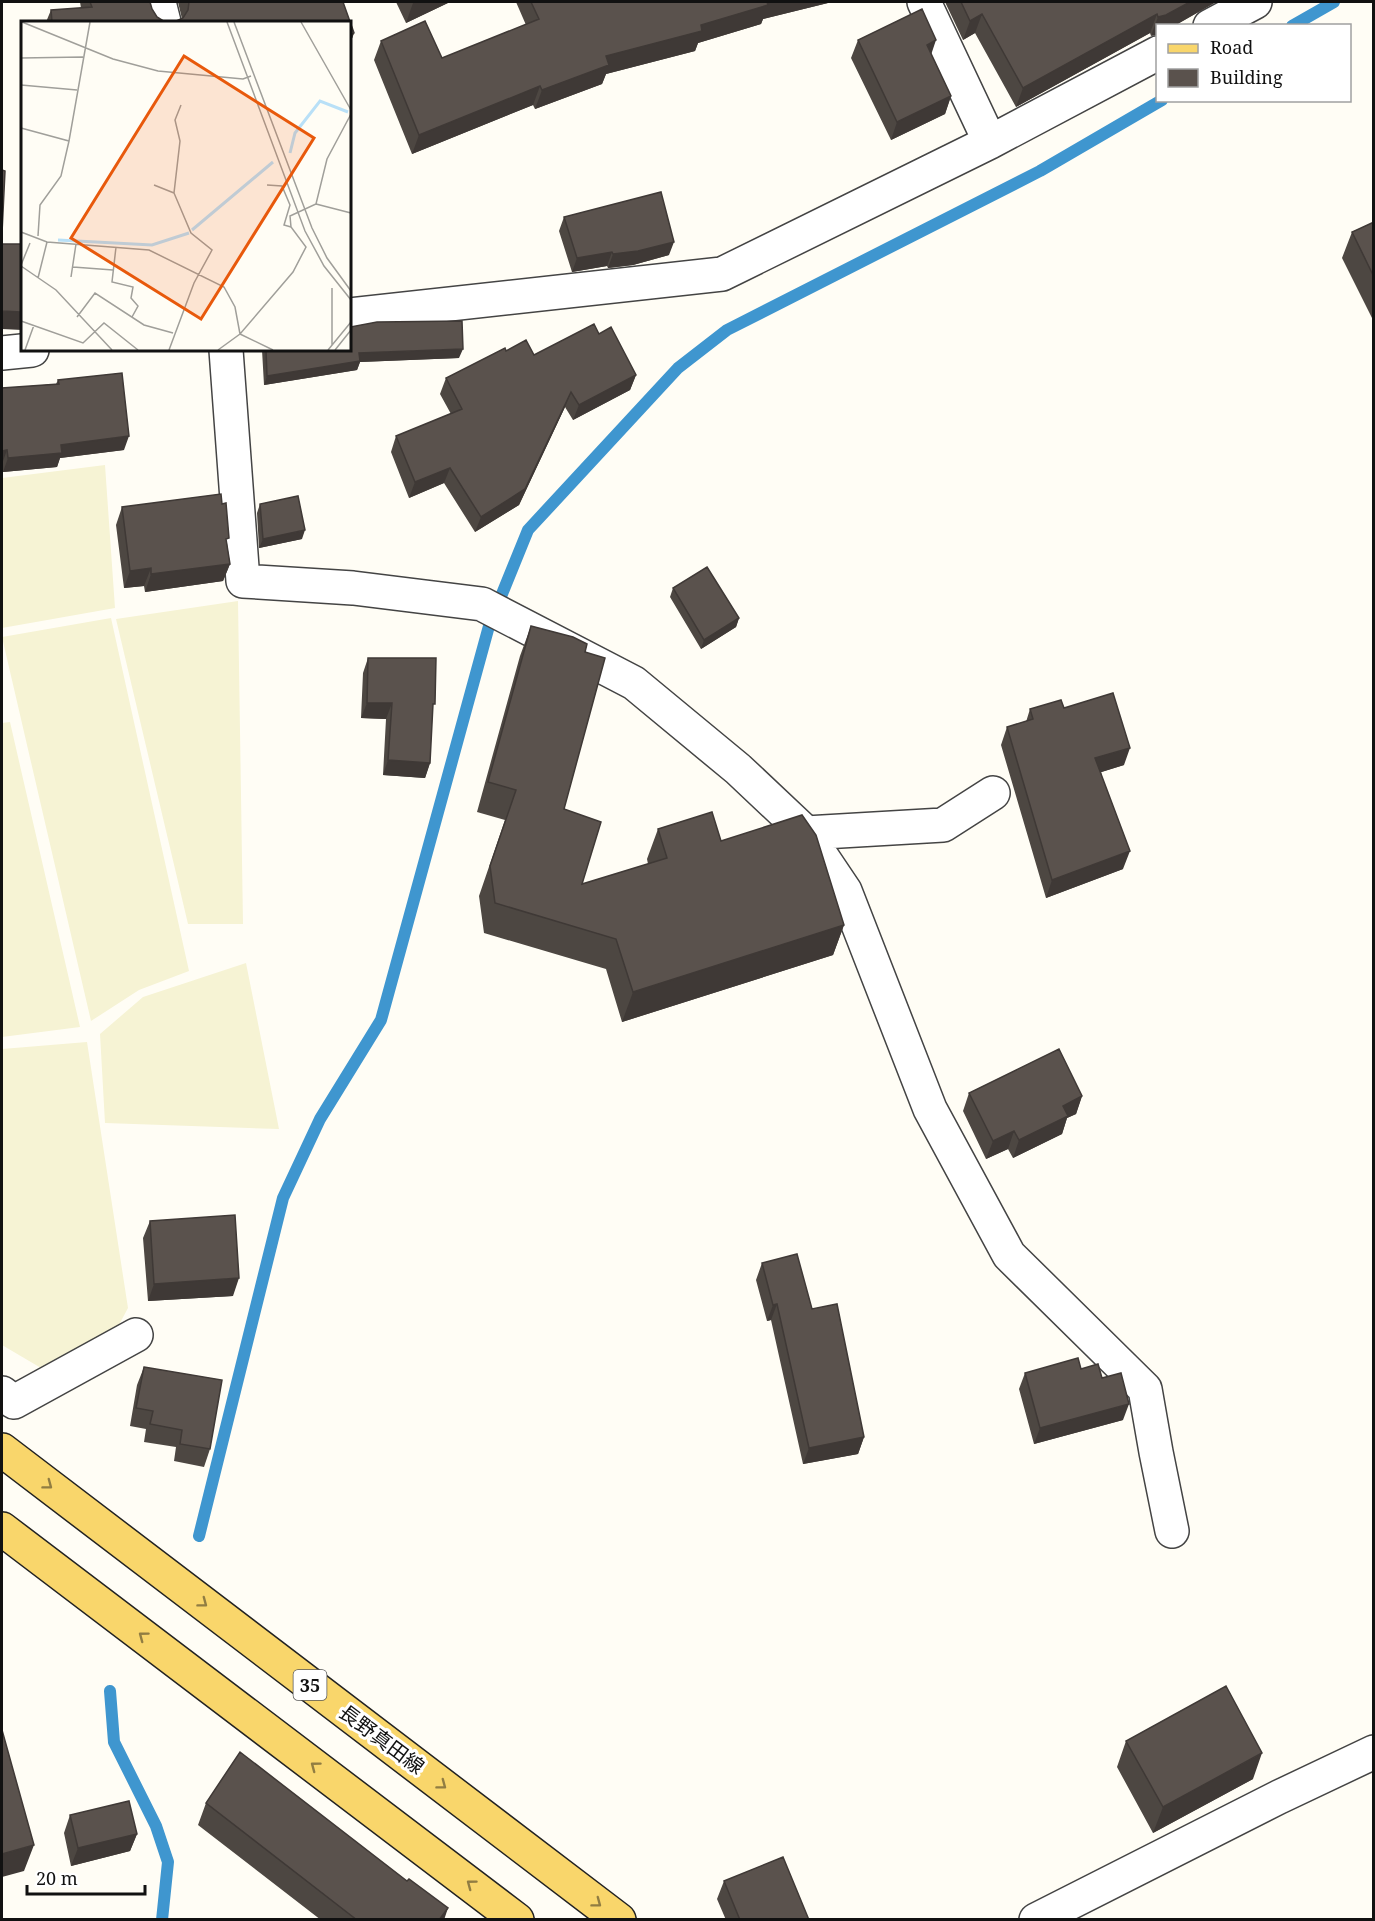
<svg xmlns="http://www.w3.org/2000/svg" width="1375" height="1921" font-family="'Noto Serif','Noto Sans JP',serif">
<style>
.farmland{fill:#f6f3d4}
.lines{fill:none;stroke-linecap:round;stroke-linejoin:round}
.stream{stroke:#3f96cf;stroke-width:12}
.street-casing{stroke:#444;stroke-width:36}
.primary-casing{stroke:#222;stroke-width:36}
.street{stroke:#fff;stroke-width:33}
.primary{stroke:#f9d66b;stroke-width:33}
.wall{fill:#4d4742}
.shaded-wall{fill:#3f3936}
.building{fill:#5a524d;stroke:#3f3936;stroke-width:1.5}
.oneway{stroke:#917d42}
.labels{text-anchor:middle;dominant-baseline:central;stroke-width:6;stroke-linejoin:round;paint-order:stroke}
.shield{fill:#fff;stroke:#585858;stroke-width:1.5}
.shield-label{font-size:18px;font-weight:bold;fill:#111}
.street-label{font-size:20px;fill:#111;stroke:#fff}
.inset-river{fill:none;stroke:#b9e0f7;stroke-width:3}
.inset-road{fill:none;stroke:#a09f9a;stroke-width:1.5}
.view{fill:#e8590c;fill-opacity:0.15;stroke:#e8590c;stroke-width:3}
.inset-edge{fill:none;stroke:#111;stroke-width:3}
</style>
<rect width="100%" height="100%" fill="#fffdf5"/>
<path class="farmland" d="M105,465L115,608L2,628V478Z
M238,601L243,924H188L116,619Z
M111,618L189,971L139,990L91,1021L2,637Z
M10,722L80,1027L2,1037V723Z
M246,963L279,1129L105,1123L100,1034L143,997Z
M87,1042L128,1308L114,1334L41,1368L2,1345V1049Z"/>
<g class="lines">
<path class="stream" d="M1292,26L1334,2
M199,1536L283,1198L320,1119L381,1020L489,626L528,530L678,368L727,330L1040,171L1162,100
M110,1691L114,1742L156,1826L168,1862L162,1920"/>
<defs>
<path id="street" d="M159,2L164,22
M924,2L990,142
M1210,26L1255,2
M350,315L722,274L990,142L1158,53
M226,350L243,581L353,588L482,604L634,683L738,769L806,833L845,891L930,1109L1009,1255L1145,1389L1156,1452L1172,1531
M2,353L32,350
M806,833L943,825L993,793
M2,1393L14,1402L136,1335
M1036,1920L1279,1797L1374,1752"/>
<path id="primary" d="M2,1450L619,1920
M2,1529L517,1920"/>
</defs>
<use href="#street" class="street-casing"/>
<use href="#primary" class="primary-casing"/>
<use href="#street" class="street"/>
<use href="#primary" class="primary"/>
</g>
<path class="wall" d="M80,2H150L152,9L157,17L165,22H174L182,19L178,2H343L354,33L350,44V22H46L51,10L81,8Z
M396,2H450L406,23Z
M516,2H832L763,19L761,24L698,43L695,51L606,74L602,84L535,109L533,105L412,154L374,60L381,41L442,58L526,25Z
M945,2H1216L1174,26H1158L1151,36L1150,33L1016,107L975,33L963,40Z
M858,40L931,54L951,96L945,114L891,140L851,58Z
M564,217L669,255L633,265L608,268L607,266L572,272L559,231Z
M1374,222V322L1342,258L1352,232Z
M599,334L636,375L630,390L573,420L565,407L519,505L475,532L444,483L409,498L391,452L396,436L451,414L440,394L446,378L506,351L534,355Z
M262,350H350L459,358L360,362L357,370L264,385Z
M58,380L124,450L60,458L57,467L3,472L2,388L56,384Z
M260,504L302,539L259,548L257,513Z
M122,507L227,543L230,564L223,581L145,592L144,586L124,588L116,525Z
M673,588L739,618L736,627L701,649L670,597Z
M531,626L585,652L564,809L582,884L648,864L647,859L658,829L721,841L844,925L833,955L622,1022L606,969L484,933L479,896L505,820L477,812L520,656Z
M368,658L430,763L425,778L383,775L386,719L361,718L363,673Z
M1064,708L1124,765L1101,772L1123,869L1046,898L1001,745L1007,727L1026,722L1030,709Z
M969,1093L1082,1096L1076,1114L1067,1118L1062,1134L1013,1158L1008,1149L986,1159L963,1111Z
M150,1221L233,1296L148,1301L143,1238Z
M762,1263L812,1309L864,1437L858,1454L803,1464L771,1320L767,1321L756,1280Z
M144,1367L210,1449L204,1467L174,1461L176,1447L144,1442L146,1429L130,1426L137,1385Z
M1081,1369L1102,1378L1123,1420L1034,1444L1019,1389L1025,1373Z
M1126,1741L1253,1779L1153,1833L1117,1767Z
M206,1803L444,1920H321L198,1825Z
M70,1815L137,1834L130,1851L71,1866L64,1833Z
M724,1881L809,1920H726L717,1899Z"/>
<path class="shaded-wall" d="M417,2H450L406,23L413,3Z
M766,2H832L763,19L761,24L698,43L695,51L606,74L602,84L535,109L542,90L606,56L701,25Z
M1190,2H1216L1174,26H1158V35L1151,36L1158,17Z
M982,14L975,33L963,40L970,21Z
M1157,14L1150,33L1016,107L1023,88Z
M354,33L350,44V35Z
M936,40L930,58L927,45Z
M540,86L533,105L412,154L419,135Z
M951,96L945,114L891,140L897,122Z
M674,242L669,255L633,265L608,268L613,254Z
M612,252L607,266L572,272L577,258Z
M2,311L22,312V330L2,329Z
M463,349L459,358L360,362L357,370L264,385L267,376L359,353Z
M636,375L630,390L573,420L579,405Z
M571,392L565,407L519,505L475,532L481,517Z
M129,436L124,450L60,458L57,467L3,472L8,458L61,445Z
M7,450L2,464V451Z
M450,468L444,483L409,498L415,482Z
M305,530L302,539L259,548L263,539Z
M230,564L223,581L145,592L151,574Z
M151,568L144,586L124,588L130,571Z
M739,618L736,627L701,649L704,640Z
M367,703H392L386,719L361,718Z
M1130,748L1124,765L1089,776L1095,758Z
M388,760L430,763L425,778L383,775Z
M1130,851L1123,869L1046,898L1052,880Z
M844,925L833,955L622,1022L633,992Z
M1082,1096L1076,1114L1067,1118L1062,1134L1013,1158L1019,1140L1063,1106Z
M1014,1131L1008,1149L986,1159L993,1141Z
M239,1278L233,1296L148,1301L154,1284Z
M777,1304L771,1320L767,1321L773,1305Z
M1129,1404L1123,1420L1034,1444L1040,1428Z
M864,1437L858,1454L803,1464L809,1448Z
M1262,1753L1253,1779L1153,1833L1163,1807Z
M137,1834L130,1851L71,1866L78,1848Z
M34,1845L24,1871L2,1877V1854Z
M448,1908L444,1920H439Z"/>
<path class="building" d="M90,2H150L152,9L157,17L165,22H174L183,18L188,10L189,2H343L354,33L350,35V22H52L51,10L92,7Z
M531,2H767L768,5L701,25L702,31L606,56L609,65L542,90L540,86L419,135L381,41L425,21L442,58L539,19Z
M961,2H1190L1166,15L1158,17L1157,14L1023,88L982,14L970,21Z
M922,9L936,40L927,45L951,96L897,122L858,40Z
M2,170L5,171L2,233Z
M661,192L674,242L638,251L613,254L612,252L577,258L564,217Z
M1374,222V277L1352,232Z
M2,244H22V312L2,311Z
M462,321L463,349L359,353L360,361L267,376L266,350H350V327L377,322Z
M594,324L599,334L611,327L636,375L579,405L571,392L525,489L481,517L450,468L415,482L396,436L462,409L446,378L505,348L506,351L526,340L534,355Z
M122,373L129,436L61,445L62,453L8,458L7,450L2,451V388L59,384L58,380Z
M221,494L222,504L226,503L229,538L226,539L230,564L151,574V568L130,571L122,507Z
M298,496L305,530L263,539L260,504Z
M707,567L739,618L704,640L673,588Z
M531,626L573,637L587,644L585,652L605,658L564,809L601,822L582,884L667,858L658,829L712,812L721,841L802,815L816,835L844,925L633,992L616,939L495,903L490,866L516,790L488,782Z
M368,658H436L435,704H433L430,763L388,760L392,703H367Z
M1113,693L1130,748L1095,758L1130,851L1052,880L1007,727L1033,719L1030,709L1061,700L1064,708Z
M1059,1049L1082,1096L1063,1106L1068,1116L1019,1140L1014,1131L993,1141L969,1093Z
M235,1215L239,1278L154,1284L150,1221Z
M797,1254L812,1309L837,1304L864,1437L809,1448L777,1304L773,1305L762,1263Z
M1078,1358L1081,1369L1098,1364L1102,1378L1121,1373L1129,1404L1040,1428L1025,1373Z
M144,1367L222,1380L210,1449L180,1444L182,1430L150,1424L153,1411L136,1408Z
M1226,1686L1262,1753L1163,1807L1126,1741Z
M2,1730L34,1845L2,1854Z
M240,1752L407,1881L409,1879L448,1908L439,1920H357L206,1803Z
M129,1801L137,1834L78,1848L70,1815Z
M783,1857L809,1920H740L724,1881Z"/>
<defs><path id="oneway-chevron" d="M-2-3.5L2.5 0L-2 3.5" fill="none" stroke-width="1.6" stroke-linecap="round" stroke-linejoin="round" transform="scale(1.5)"/></defs>
<g class="oneway">
<use href="#oneway-chevron" transform="translate(48 1485) rotate(37)"/>
<use href="#oneway-chevron" transform="translate(203 1603) rotate(37)"/>
<use href="#oneway-chevron" transform="translate(143 1636) rotate(-143)"/>
<use href="#oneway-chevron" transform="translate(315 1766) rotate(-143)"/>
<use href="#oneway-chevron" transform="translate(442 1785) rotate(37)"/>
<use href="#oneway-chevron" transform="translate(471 1884) rotate(-143)"/>
<use href="#oneway-chevron" transform="translate(597 1903) rotate(37)"/>
</g>
<g class="labels">
<rect class="shield" x="293.5" y="1670" width="33" height="30" rx="4.5"/>
<g class="shield-label">
<text x="310" y="1685">35</text>
</g>
<g class="street-label">
<text transform="translate(382 1739) rotate(37)">長野真田線</text>
</g>
</g>
<g transform="translate(21 21)">
<rect width="330" height="330" fill="#fffdf5"/>
<path class="inset-river" d="M269,132L274,112L299,80L327,91M171,209L252,141M37,219L131,224L168,212"/>
<path class="inset-road" d="M1,1L92,38L137,50L222,58L230,55M206,1L284,210L303,245L330,279M213,1L291,207L306,237L330,270M280,1L330,89M0,37L62,36M0,64L56,69M0,107L48,120L69,1M133,164L153,172M246,164L261,165L269,184L263,204L270,206M295,183L330,192M0,211L26,221L128,229L203,266L214,286L219,313M17,215L19,184L40,155L48,120M95,226L91,261L112,266L110,277L117,285L111,296M0,244L9,222M0,245L35,269L91,329M52,246L92,249M50,256L55,223M17,257L26,221M311,267V324M56,296L74,272L123,304L152,312M0,300L62,322L83,302L117,329M219,313L252,329M4,329L13,304M148,329L173,262L191,229L170,212L153,172L159,120L154,99L160,84M197,329L219,313L272,251L285,226L270,206L269,195L295,183L306,138L330,93M307,329L330,301M314,329L330,309"/>
<path class="view" d="M163,35L293,117L180,298L50,217Z"/>
<rect width="330" height="330" class="inset-edge"/>
</g>
<rect width="1375" height="1921" fill="none" stroke="#111111" stroke-width="6"/>
<rect x="1156" y="24" width="195" height="78" fill="#ffffff" stroke="#a0a0a0" stroke-width="1.5"/>
<rect x="1168" y="44" width="30" height="9" fill="#f9d66b" stroke="#a0a0a0" stroke-width="1.5"/>
<text x="1210" y="54" font-size="18" fill="#111111">Road</text>
<rect x="1168" y="69" width="30" height="18" fill="#5a524d" stroke="#a0a0a0" stroke-width="1.5"/>
<text x="1210" y="84" font-size="18" fill="#111111">Building</text>
<path d="M27 1885v9h118v-9" fill="none" stroke="#111111" stroke-width="3"/>
<text x="36" y="1885" font-size="18" fill="#111111" stroke="#ffffff" stroke-width="4.5" paint-order="stroke">20 m</text>
</svg>
